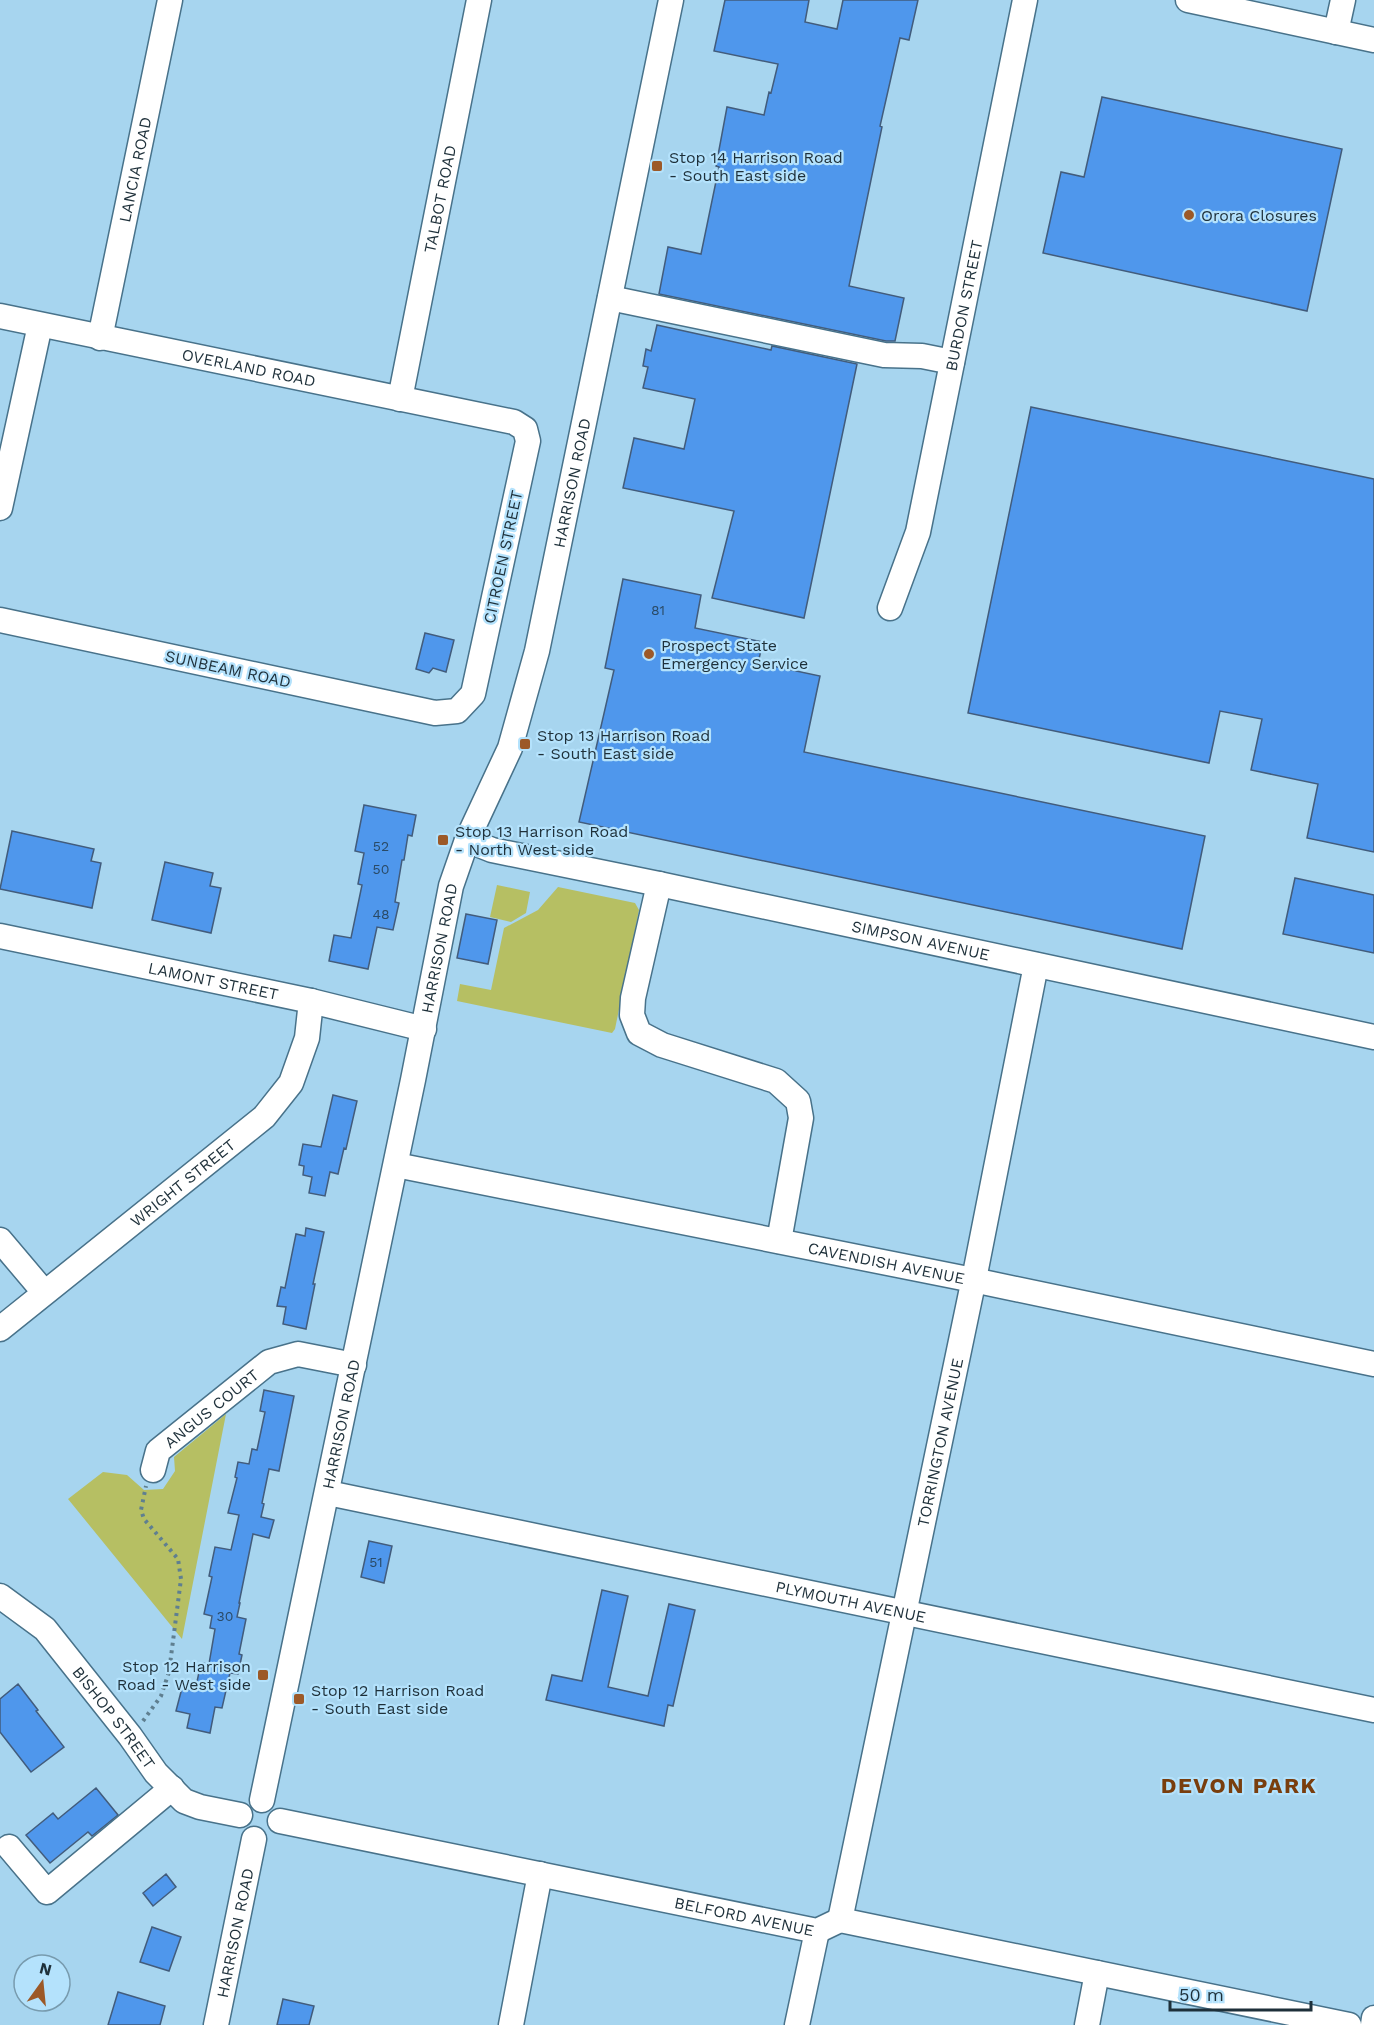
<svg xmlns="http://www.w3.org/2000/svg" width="1374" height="2025" font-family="'Work Sans',sans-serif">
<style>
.green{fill:#b6bf63}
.building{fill:#4f97ec;stroke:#425c7c;stroke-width:1.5}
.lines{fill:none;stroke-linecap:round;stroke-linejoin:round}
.minor-casing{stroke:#48728a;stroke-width:27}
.path{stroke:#5f7f90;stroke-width:4;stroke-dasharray:3 4.5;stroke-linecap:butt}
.minor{stroke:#fff;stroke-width:24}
.poi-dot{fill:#9c5928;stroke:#b4e2fc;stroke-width:2}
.labels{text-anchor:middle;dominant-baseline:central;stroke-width:4.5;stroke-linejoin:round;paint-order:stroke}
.number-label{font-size:14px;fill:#2a4a66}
.poi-label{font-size:16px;fill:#1e303a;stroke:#b4e2fc;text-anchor:start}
.street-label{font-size:16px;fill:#1e303a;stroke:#b4e2fc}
.district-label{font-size:22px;font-weight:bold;letter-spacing:1.5px;fill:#793e0e;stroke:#b4e2fc}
</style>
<rect width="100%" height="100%" fill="#a7d5ef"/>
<path class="green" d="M497,885L530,892L526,913L511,922L490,917Z
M558,887L635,903L639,910L615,1029L612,1033L457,1001L460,984L491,990L504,928L538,910Z
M226,1414L182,1639L68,1499L103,1472L127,1475L144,1490L163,1489L175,1471L174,1457Z"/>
<path class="building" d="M725,0H809L805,22L837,29L843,0H918L909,40L900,38L880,126L882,127L849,286L904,298L895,341H886L659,294L668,247L701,254L719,167L716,166L727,107L764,115L769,92L771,93L778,64L714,51Z
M1102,97L1342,149L1307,311L1043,253L1061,172L1084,177Z
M657,325L771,350L772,346L857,364L804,618L712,598L734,511L623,488L634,438L684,449L695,399L643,388L648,367L643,366L646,349L651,351Z
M1031,407L1374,479V852L1307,838L1318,784L1251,770L1262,719L1220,711L1209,763L968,713Z
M623,579L701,595L695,628L763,642L758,663L820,676L804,752L1205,836L1182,949L579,822L614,670L605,668Z
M425,633L454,640L446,672L433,668L429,673L416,669Z
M364,805L416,815L412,836L408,835L404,860H402L395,902L399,903L393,930L377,927L368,969L329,961L334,935L351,938L362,885L358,884L364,853L355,851Z
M12,831L94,849L91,861L101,863L92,908L0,889Z
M165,862L213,873L210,886L221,888L211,933L152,920Z
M1295,878L1374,895V953L1283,934Z
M466,914L497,920L488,964L457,958Z
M333,1095L357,1101L346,1149L344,1148L338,1174L330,1172L325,1196L309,1193L312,1177L303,1175L304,1166L299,1165L303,1144L321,1147Z
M306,1228L324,1232L313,1284H315L306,1329L283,1324L286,1307L277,1306L281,1287L285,1288L296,1234L305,1236Z
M264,1390L294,1396L279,1471L269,1469L262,1503L264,1504L261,1517L274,1520L269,1538L253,1534L239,1603H240L237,1617L246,1619L239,1654L242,1655L238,1674L230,1673L222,1708L215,1707L210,1733L187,1728L190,1714L176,1711L182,1688L195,1691L201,1663L209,1664L215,1629L210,1628L212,1616L204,1614L212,1577L209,1576L215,1547L231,1550L239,1515L228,1513L237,1478L235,1477L238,1462L249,1464L252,1449L257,1450L265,1412L260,1411Z
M369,1541L392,1546L384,1583L361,1577Z
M602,1590L628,1596L608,1687L648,1696L669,1604L695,1610L673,1706L668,1705L664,1726L546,1700L552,1675L582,1681Z
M18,1684L38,1710L36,1711L64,1747L31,1772L0,1732V1699Z
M96,1788L118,1815L92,1836L88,1832L50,1863L26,1835L53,1813L58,1819Z
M166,1874L176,1887L153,1906L143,1893Z
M152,1927L181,1937L169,1971L140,1962Z
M118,1992L165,2006L160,2025H108Z
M283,1999L314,2006L309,2025H277Z"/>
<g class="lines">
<defs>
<g id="minor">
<path d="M1188,0L1374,40"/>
<path d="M1336,32L1343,0"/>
<path d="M610,298L884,355L922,356L952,362"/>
<path id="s1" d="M0,316L514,422L525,429L528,441L473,694L457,711L435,713L0,620"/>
<path id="s2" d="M100,338L170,0"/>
<path id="s3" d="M400,399L479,0"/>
<path d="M0,508L40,325"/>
<path id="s4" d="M890,608L918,532L1025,0"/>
<path id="s5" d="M467,840L492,850L659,884L1374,1037"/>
<path d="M659,884L633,998L632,1015L639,1033L662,1045L776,1081L798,1101L801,1118L779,1241"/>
<path id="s6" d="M0,936L311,1001L424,1029"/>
<path id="s7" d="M396,1165L973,1280L1374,1364"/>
<path d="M0,1240L44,1292"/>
<path id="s8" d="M0,1329L264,1117L291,1083L307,1038L311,1001"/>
<path id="s9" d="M153,1470L158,1451L269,1362L298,1354L354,1365"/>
<path id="s10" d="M328,1493L1374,1710"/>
<path id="s11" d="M0,1596L45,1629L130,1736L156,1773L184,1801L200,1807L240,1815"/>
<path id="s12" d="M262,1800L413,1080L451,886L467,840L510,748L537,651L671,0"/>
<path id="s13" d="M280,1821L817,1931L840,1920L1349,2025"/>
<path d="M9,1847L47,1892L172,1788"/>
<path id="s14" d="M840,1920L976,1269L1036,965"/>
<path id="s15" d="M216,2025L254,1839"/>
<path d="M511,2025L540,1874"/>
<path d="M797,2025L817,1931"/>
<path d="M1087,2025L1097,1973"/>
<path d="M1373,2025L1374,2018"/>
</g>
</defs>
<use href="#minor" class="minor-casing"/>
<path class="path" d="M143,1721L161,1696L169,1672L181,1579L178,1559L144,1519L141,1510L146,1486"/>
<use href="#minor" class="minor"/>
</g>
<g class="poi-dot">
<rect x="651" y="160" width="12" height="12" rx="3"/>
<circle cx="1189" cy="215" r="6"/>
<circle cx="649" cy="654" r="6"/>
<rect x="519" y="738" width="12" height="12" rx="3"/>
<rect x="437" y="834" width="12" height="12" rx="3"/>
<rect x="257" y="1669" width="12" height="12" rx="3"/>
<rect x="293" y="1693" width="12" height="12" rx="3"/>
</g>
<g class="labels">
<g class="number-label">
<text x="658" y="610">81</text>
<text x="381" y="846">52</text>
<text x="381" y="869">50</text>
<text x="381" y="914">48</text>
<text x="376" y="1562">51</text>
<text x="225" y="1616">30</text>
</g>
<g class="poi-label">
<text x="669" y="157">Stop 14 Harrison Road<tspan x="669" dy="18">- South East side</tspan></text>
<text x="1201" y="215">Orora Closures</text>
<text x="661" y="645">Prospect State<tspan x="661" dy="18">Emergency Service</tspan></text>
<text x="537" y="735">Stop 13 Harrison Road<tspan x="537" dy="18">- South East side</tspan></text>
<text x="455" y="831">Stop 13 Harrison Road<tspan x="455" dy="18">- North West side</tspan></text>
<text x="251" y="1666" text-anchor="end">Stop 12 Harrison<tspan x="251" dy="18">Road - West side</tspan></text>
<text x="311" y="1690">Stop 12 Harrison Road<tspan x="311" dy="18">- South East side</tspan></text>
</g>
<g class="street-label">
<text stroke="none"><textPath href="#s2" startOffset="172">LANCIA ROAD</textPath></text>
<text stroke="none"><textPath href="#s3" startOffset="204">TALBOT ROAD</textPath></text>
<text stroke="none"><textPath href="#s4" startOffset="312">BURDON STREET</textPath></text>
<text stroke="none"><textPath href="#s1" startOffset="254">OVERLAND ROAD</textPath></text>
<text stroke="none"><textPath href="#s12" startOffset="1356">HARRISON ROAD</textPath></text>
<text transform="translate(503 557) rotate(-78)">CITROEN STREET</text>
<text transform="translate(228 669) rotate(12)">SUNBEAM ROAD</text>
<text stroke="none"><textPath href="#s5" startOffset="465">SIMPSON AVENUE</textPath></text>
<text stroke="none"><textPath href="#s12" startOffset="870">HARRISON ROAD</textPath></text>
<text stroke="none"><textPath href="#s6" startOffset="218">LAMONT STREET</textPath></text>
<text stroke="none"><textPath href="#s8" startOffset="234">WRIGHT STREET</textPath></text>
<text stroke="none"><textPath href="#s7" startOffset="500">CAVENDISH AVENUE</textPath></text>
<text stroke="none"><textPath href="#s9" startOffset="88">ANGUS COURT</textPath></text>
<text stroke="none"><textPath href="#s12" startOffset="384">HARRISON ROAD</textPath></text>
<text stroke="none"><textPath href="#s14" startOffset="488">TORRINGTON AVENUE</textPath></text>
<text stroke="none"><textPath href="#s10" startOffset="534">PLYMOUTH AVENUE</textPath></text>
<text stroke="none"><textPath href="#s11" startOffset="168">BISHOP STREET</textPath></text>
<text stroke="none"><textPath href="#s13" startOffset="474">BELFORD AVENUE</textPath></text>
<text stroke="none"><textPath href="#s15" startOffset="94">HARRISON ROAD</textPath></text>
</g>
<g class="district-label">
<text x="1239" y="1785">DEVON PARK</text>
</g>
</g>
<g transform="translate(42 1983) rotate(15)"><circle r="28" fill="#b4e2fc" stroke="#789bae" stroke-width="1.5"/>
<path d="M0-4.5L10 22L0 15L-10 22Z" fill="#9c5928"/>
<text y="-9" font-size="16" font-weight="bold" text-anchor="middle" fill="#1e303a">N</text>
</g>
<path d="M1170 2001v9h141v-9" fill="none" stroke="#1e303a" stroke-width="3"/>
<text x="1179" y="2001" font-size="18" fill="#1e303a" stroke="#b4e2fc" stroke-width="4.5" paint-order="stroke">50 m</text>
</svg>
